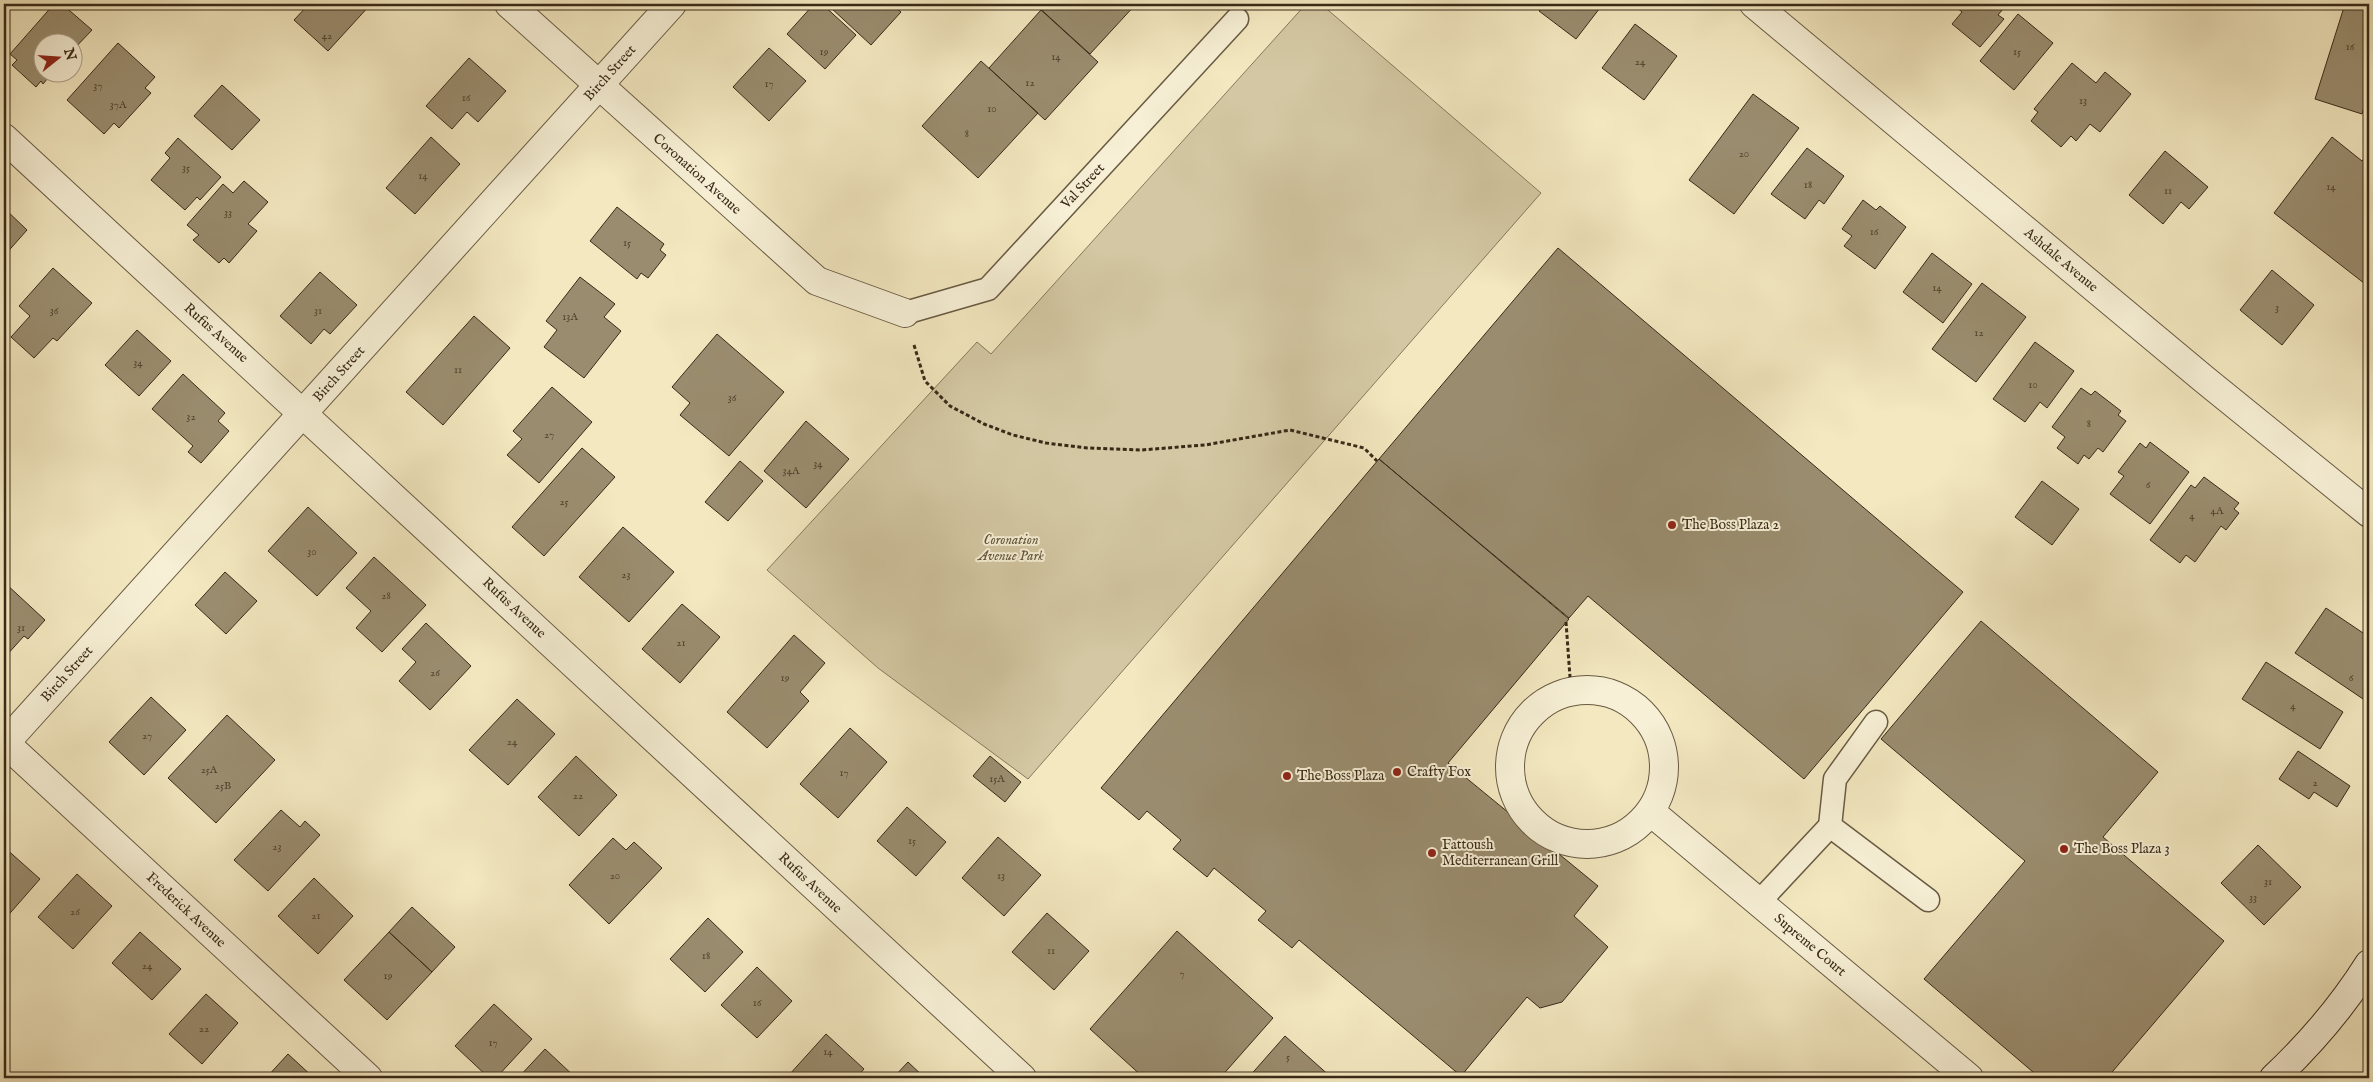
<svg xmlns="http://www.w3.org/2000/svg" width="2373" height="1082" font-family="'IM FELL English',serif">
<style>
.green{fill:#d3c8a3;stroke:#86795e}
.building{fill:#9a8d6f;stroke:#392a18}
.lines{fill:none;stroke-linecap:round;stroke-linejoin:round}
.lane-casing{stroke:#685a42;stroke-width:25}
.street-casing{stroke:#685a42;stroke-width:30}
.secondary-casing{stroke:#392a18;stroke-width:30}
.path{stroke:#392a18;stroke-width:3;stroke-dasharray:4 2.5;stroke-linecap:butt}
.lane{stroke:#f7f0d6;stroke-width:22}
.street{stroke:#f7f0d6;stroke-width:28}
.secondary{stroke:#f7f0d6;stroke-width:28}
.poi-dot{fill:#8f2418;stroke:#f7f0d6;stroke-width:2}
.labels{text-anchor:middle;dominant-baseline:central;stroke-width:4;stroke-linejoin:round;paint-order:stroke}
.number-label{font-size:11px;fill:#51432e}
.street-label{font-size:14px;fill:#392a18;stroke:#f7f0d6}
.poi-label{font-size:14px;fill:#392a18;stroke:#f7f0d6;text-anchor:start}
.park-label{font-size:14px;font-style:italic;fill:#60523b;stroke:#f7f0d6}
</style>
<rect width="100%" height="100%" fill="#f3e8c0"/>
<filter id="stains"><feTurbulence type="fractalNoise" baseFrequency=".004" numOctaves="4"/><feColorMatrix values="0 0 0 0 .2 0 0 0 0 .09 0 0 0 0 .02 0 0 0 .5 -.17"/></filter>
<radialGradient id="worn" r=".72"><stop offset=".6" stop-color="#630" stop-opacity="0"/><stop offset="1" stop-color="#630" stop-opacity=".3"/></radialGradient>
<path class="green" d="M1306,4H1321L1541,193L1028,779L878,668L767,570L977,342L991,354Z"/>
<path class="building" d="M54,4H62L92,30L72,51V42H42V72H53L43,84L41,81L36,87L12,65L17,60L10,54Z
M309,4H371L328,51L294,20Z
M814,4H822L856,35L825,69L787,34Z
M833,4H892L901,12L871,45L830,7Z
M1035,4H1136L1090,54Z
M1544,4H1603L1576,39L1539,11Z
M1952,4H2007L1998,15L2004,19L1980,47L1952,24L1962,12Z
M2345,4H2369V91L2362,114L2315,99Z
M1041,10L1098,62L1045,120L989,68Z
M2018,14L2053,43L2014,90L1980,61Z
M1635,24L1677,56L1644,100L1602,68Z
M118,43L155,77L145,88L151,93L119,128L114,123L104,134L67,100Z
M769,48L806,81L769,121L733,87Z
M469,58L506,91L478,122L467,112L452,129L426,106Z
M981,61L1038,113L978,178L922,126Z
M2072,63L2096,83L2105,72L2131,94L2100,132L2090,124L2076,141L2071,136L2061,147L2031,121L2038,112L2034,109Z
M222,85L260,120L232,150L194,116Z
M1753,94L1799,128L1734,214L1689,180Z
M431,137L460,164L415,214L386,188Z
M2332,137L2362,161L2369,152V287L2274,213Z
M178,138L221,177L200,200L197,197L185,210L151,180L170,158L165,153Z
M1807,148L1844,176L1824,204L1819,200L1805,219L1771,194Z
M2165,151L2208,187L2189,209L2181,202L2163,224L2129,195Z
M244,181L268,202L248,224L257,231L229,263L224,258L219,263L193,240L199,235L187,225L223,184L233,193Z
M1863,200L1876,210L1880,206L1906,227L1875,269L1844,246L1852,236L1842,229Z
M617,207L664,244L660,250L666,255L648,278L641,273L637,279L590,241Z
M4,208L27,230L4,256Z
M1558,248L1963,592L1804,779L1588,596L1569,618L1379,459Z
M1932,253L1972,284L1943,323L1903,292Z
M53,268L92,303L57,341L53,338L34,358L11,337L30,316L19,306Z
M2272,270L2314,305L2282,345L2240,310Z
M320,272L357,305L330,334L324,329L311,344L280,316Z
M580,277L615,304L604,317L621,331L584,378L544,347L557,330L546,321Z
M1982,283L2026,317L1976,382L1932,349Z
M474,316L510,348L443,425L406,392Z
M137,330L171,361L139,396L105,365Z
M717,334L784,392L729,456L680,415L690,403L672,387Z
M2035,342L2074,371L2047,408L2040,402L2025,422L1993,399Z
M183,374L225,413L218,421L229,431L201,463L188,452L193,446L152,409Z
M552,387L592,422L539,483L507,455L522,439L513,431Z
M2081,388L2091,395L2095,391L2121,411L2118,415L2126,421L2103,452L2098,448L2089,459L2084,455L2078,464L2057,448L2065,437L2052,427Z
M806,421L849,459L806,508L764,471Z
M2150,442L2189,472L2150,524L2110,494L2124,476L2118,472L2140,443L2146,448Z
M582,448L615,477L544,556L512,527Z
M1379,459L1569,619L1448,763L1598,886L1574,916L1608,947L1562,1002L1540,1008L1527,997L1461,1076L1299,940L1292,948L1258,920L1266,911L1214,868L1207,877L1173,849L1181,840L1147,811L1139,820L1101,788Z
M740,461L763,481L728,521L705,502Z
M2204,477L2239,503L2234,509L2239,513L2226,530L2221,526L2195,562L2186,555L2180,563L2150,540L2191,485L2195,488Z
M2042,481L2079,509L2052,545L2015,517Z
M308,507L357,553L317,596L268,551Z
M623,527L674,572L629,622L579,577Z
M374,557L426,605L382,652L356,628L371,611L346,588Z
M225,572L257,601L226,634L195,605Z
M5,583L45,620L28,639L24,636L5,657Z
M682,604L720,637L680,683L642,649Z
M2326,608L2369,637V703L2295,653Z
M1981,621L2158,772L2103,837L2224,941L2107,1078H2040L1924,979L2025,861L1881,739Z
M426,623L471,666L430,710L399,681L416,662L402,649Z
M794,635L825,663L800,692L809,701L767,748L727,712Z
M2266,662L2343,712L2320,749L2242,699Z
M151,697L186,730L144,775L109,742Z
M517,699L555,734L508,785L469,750Z
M227,715L275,760L216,823L168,778Z
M850,728L887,762L838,818L800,784Z
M2298,751L2350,786L2337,807L2314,792L2309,799L2279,779Z
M576,756L617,795L579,836L538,797Z
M990,756L1021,782L1005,802L973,776Z
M907,807L946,842L916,876L877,841Z
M281,810L300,827L305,821L320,835L268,891L234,860Z
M998,837L1041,875L1004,916L962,878Z
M613,838L626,850L634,842L662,868L609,924L569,885Z
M2258,845L2301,887L2264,925L2221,883Z
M4,847L40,879L4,920Z
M77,874L112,906L73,949L38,917Z
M314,878L353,916L318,954L278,916Z
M412,907L455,947L432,972L389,932Z
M1047,913L1089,951L1054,990L1012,952Z
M708,918L743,952L705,992L670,959Z
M1177,931L1273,1018L1220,1078H1144L1090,1029Z
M140,932L181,969L152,1000L112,963Z
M389,932L432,972L387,1020L344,980Z
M757,967L792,1001L757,1038L721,1005Z
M206,994L238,1023L202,1064L169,1034Z
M494,1004L532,1039L496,1078H489L455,1046Z
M826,1034L864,1069L856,1078H793L789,1075Z
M1285,1036L1332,1078H1248Z
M545,1049L576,1078H518Z
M288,1054L314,1078H266Z
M908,1062L925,1078H893Z"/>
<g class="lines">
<defs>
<path id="lane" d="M905,313L988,289L1237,19
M1830,826L1928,900
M1759,902L1830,826L1835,779L1876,722"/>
<path id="street" d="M509,4L817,281L905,313
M1754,4L2205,380L2369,513
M4,138L1022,1078
M1510 767a77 77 0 1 1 154 0a77 77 0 1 1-154 0Z
M4,742L368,1078
M5,743L672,4
M1651,812L1969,1078"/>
<path id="secondary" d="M2274,1078C2311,1043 2342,1007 2369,964"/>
</defs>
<use href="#lane" class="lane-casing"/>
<use href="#street" class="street-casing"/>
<use href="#secondary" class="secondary-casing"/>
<path class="path" d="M914,345L925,381L950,406L984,424L1013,435L1046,443L1087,448L1141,450L1205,445L1290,430L1364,448L1377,461
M1566,622L1571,691"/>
<use href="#lane" class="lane"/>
<use href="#street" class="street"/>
<use href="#secondary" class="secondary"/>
</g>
<g class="poi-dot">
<circle cx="1672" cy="525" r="5"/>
<circle cx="1397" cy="772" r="5"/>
<circle cx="1287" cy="776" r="5"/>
<circle cx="2064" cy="849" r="5"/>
<circle cx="1432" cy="853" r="5"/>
</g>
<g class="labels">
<g class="number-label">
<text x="327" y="36">42</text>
<text x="2350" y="47">16</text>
<text x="824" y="52">19</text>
<text x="2017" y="52">15</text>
<text x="1056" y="57">14</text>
<text x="1640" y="62">24</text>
<text x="1030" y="83">12</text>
<text x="769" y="84">17</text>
<text x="98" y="86">37</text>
<text x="466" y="98">16</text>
<text x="2083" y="101">13</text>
<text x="118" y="105">37A</text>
<text x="992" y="109">10</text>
<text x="967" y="134">8</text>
<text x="1744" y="154">20</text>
<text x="186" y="168">35</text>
<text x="423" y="176">14</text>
<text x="1808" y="185">18</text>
<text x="2331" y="187">14</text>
<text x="2168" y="191">11</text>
<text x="228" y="213">33</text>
<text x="1874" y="232">16</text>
<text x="627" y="243">15</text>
<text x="1937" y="288">14</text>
<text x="2277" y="308">3</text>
<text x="54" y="311">36</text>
<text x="318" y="311">31</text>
<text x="570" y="317">13A</text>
<text x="1979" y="333">12</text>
<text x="138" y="363">34</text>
<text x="458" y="370">11</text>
<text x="2033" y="385">10</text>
<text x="732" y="398">36</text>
<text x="191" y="417">32</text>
<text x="2089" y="424">8</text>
<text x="549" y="435">27</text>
<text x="818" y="464">34</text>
<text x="791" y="471">34A</text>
<text x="2148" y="485">6</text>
<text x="564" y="502">25</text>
<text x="2217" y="511">4A</text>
<text x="2192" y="516">4</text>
<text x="312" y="552">30</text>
<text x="626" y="575">23</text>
<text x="386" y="596">28</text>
<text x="21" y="628">31</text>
<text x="681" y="643">21</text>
<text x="435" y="673">26</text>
<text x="785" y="678">19</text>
<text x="2351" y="678">6</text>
<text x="2293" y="706">4</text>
<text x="147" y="736">27</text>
<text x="512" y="742">24</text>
<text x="209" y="770">25A</text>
<text x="844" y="773">17</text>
<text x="997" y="779">15A</text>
<text x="2315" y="783">2</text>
<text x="223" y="786">25B</text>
<text x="578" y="796">22</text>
<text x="912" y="841">15</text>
<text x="277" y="847">23</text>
<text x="615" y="876">20</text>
<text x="1001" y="876">13</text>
<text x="2268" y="882">31</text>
<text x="2253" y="898">33</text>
<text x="75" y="912">26</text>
<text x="316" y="916">21</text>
<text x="1051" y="951">11</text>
<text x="706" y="956">18</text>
<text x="147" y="966">24</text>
<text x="1182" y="974">7</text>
<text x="388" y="976">19</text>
<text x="757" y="1003">16</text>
<text x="204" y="1029">22</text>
<text x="493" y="1043">17</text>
<text x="828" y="1052">14</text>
<text x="1288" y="1057">5</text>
</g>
<g class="street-label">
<text transform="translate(610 73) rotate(-48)">Birch Street</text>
<text transform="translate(697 174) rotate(42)">Coronation Avenue</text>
<text transform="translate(1083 186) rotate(-47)">Val Street</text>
<text transform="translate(2061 260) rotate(40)">Ashdale Avenue</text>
<text transform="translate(216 333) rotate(42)">Rufus Avenue</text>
<text transform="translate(339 374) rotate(-48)">Birch Street</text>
<text transform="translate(514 608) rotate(43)">Rufus Avenue</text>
<text transform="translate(67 674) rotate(-48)">Birch Street</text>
<text transform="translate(810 883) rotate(43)">Rufus Avenue</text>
<text transform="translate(186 910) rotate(43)">Frederick Avenue</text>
<text transform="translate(1810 945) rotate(40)">Supreme Court</text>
</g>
<g class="poi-label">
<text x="1682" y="525">The Boss Plaza 2</text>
<text x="1407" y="772">Crafty Fox</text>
<text x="1297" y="776">The Boss Plaza</text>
<text x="1442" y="845">Fattoush<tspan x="1442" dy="16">Mediterranean Grill</tspan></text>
<text x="2074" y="849">The Boss Plaza 3</text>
</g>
<g class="park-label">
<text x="1011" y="540">Coronation<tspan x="1011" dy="16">Avenue Park</tspan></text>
</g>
</g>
<rect width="2373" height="1082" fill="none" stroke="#f3e8c0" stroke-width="20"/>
<rect x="5" y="5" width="2363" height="1072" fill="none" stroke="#392a18" stroke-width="2.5"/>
<rect x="10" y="10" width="2353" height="1062" fill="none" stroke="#392a18"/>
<g transform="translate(58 58) rotate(73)"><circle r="24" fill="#f7f0d6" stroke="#aba18a"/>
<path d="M0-4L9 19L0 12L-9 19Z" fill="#8f2418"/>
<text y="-8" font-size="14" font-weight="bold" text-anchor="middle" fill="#392a18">N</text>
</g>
<rect width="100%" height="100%" filter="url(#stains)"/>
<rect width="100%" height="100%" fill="url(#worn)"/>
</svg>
